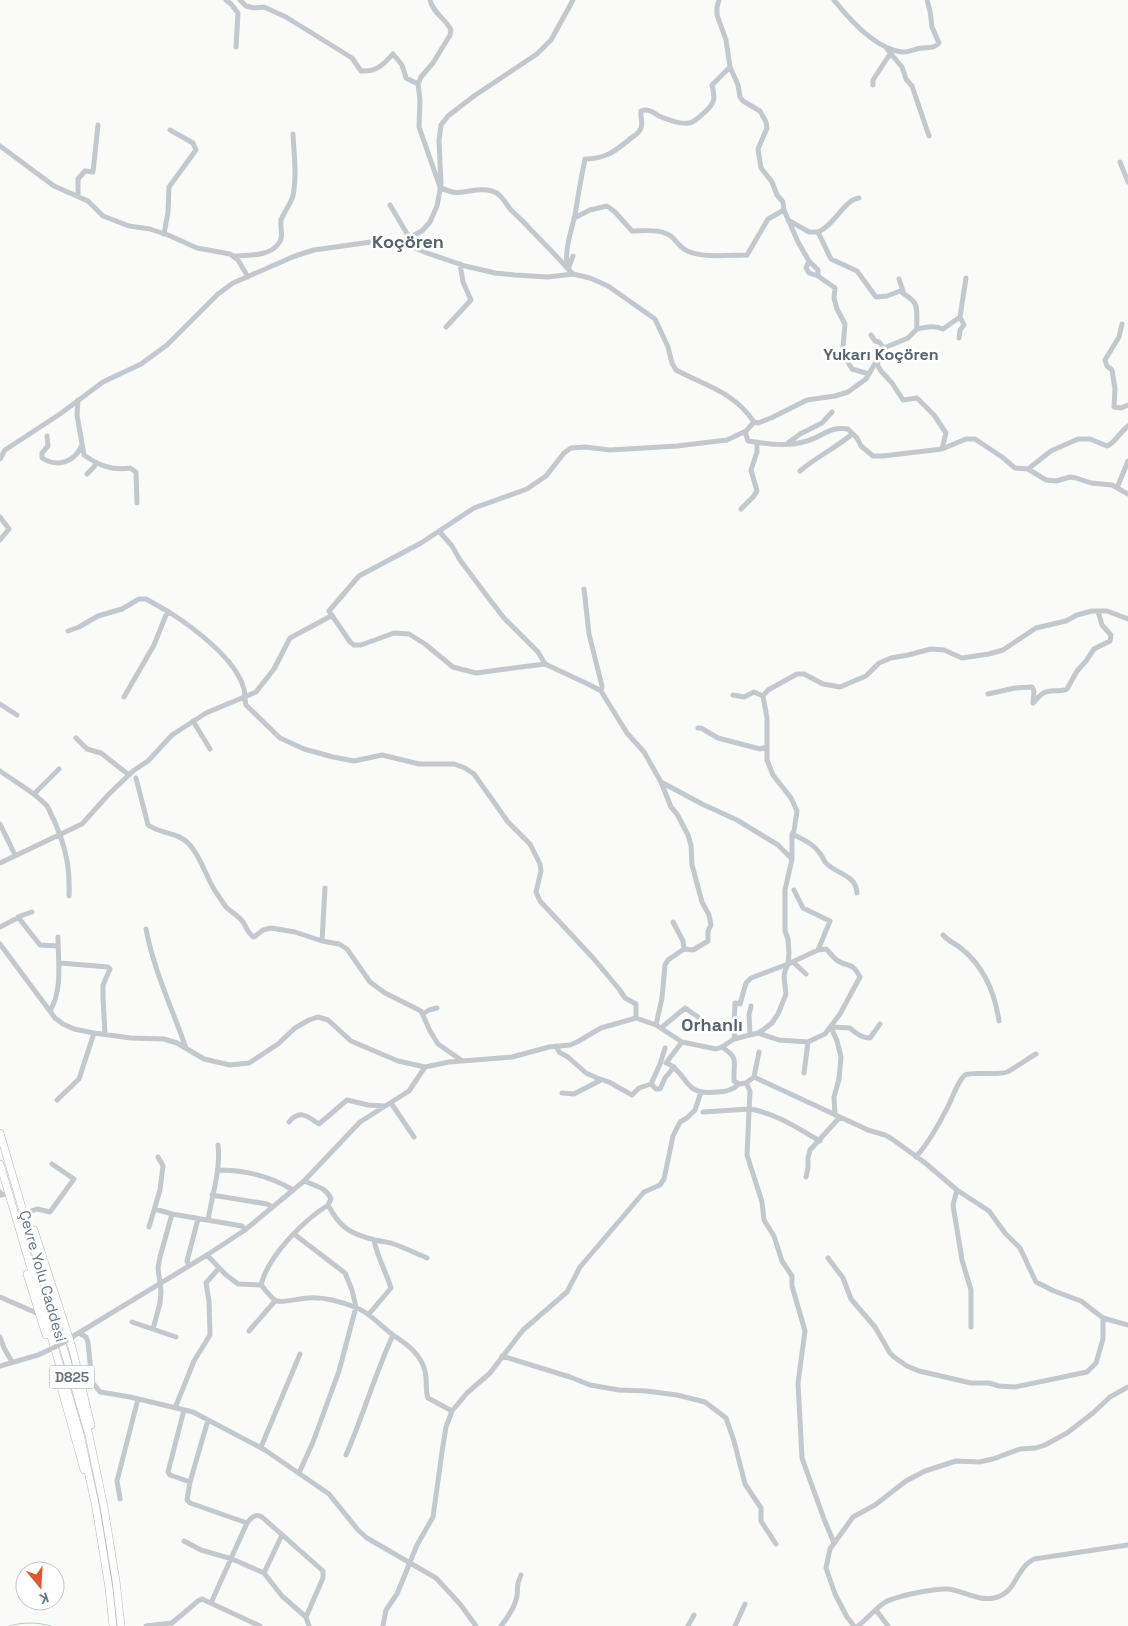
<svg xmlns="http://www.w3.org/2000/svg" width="1128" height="1626" font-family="'Space Grotesk',sans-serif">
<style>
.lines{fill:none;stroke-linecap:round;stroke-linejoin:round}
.stream{stroke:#bbc7cb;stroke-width:1}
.highway-casing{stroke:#b4b9bd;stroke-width:8}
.minor{stroke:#c3c8cc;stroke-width:5}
.highway{stroke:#fff;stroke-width:7}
.minor-bridge{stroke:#c3c8cc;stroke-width:5}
.labels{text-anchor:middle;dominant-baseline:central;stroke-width:5;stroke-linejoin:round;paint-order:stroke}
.shield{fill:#fff;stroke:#939fa8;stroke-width:1}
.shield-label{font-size:14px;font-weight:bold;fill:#657683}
.street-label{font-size:15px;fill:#657683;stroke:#fff}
.neighbourhood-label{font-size:16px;font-weight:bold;fill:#57646e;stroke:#fff}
.quarter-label{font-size:18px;font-weight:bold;fill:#57646e;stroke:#fff}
</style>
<rect width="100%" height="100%" fill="#fafaf8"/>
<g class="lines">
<path class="stream" d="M9,1626C24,1622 36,1622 51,1626"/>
<defs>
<path id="highway" d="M0,1133L89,1435L104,1507L116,1581L121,1626
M0,1164L80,1434L96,1508L109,1588L113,1626
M34,1230L72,1347L91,1425
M27,1274L46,1335
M56,1369L84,1470"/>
</defs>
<use href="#highway" class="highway-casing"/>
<path class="minor" d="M226,0L231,4L238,13L236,47
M240,0L246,6L254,8L264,7L286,17L352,58L361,71C377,72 383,65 393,54L402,65L406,78L418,84
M430,0C433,13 445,18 451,30L450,35L433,63L421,77L418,84L420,100L419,127L440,187C461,200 472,185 492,191C502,194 505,203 511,210C517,216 524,222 530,229C545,244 559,259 573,274
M719,0L717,7V15L726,40L730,67L738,85L740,97L743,101L760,111L766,122L767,128L758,149L761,168L772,182L777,195L783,202L784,210L798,242L809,261L818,270V276L809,273L806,268L809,261
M834,0C849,19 876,49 902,52C908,53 914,49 921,48C928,47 934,49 939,43L932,27L930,11L927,0
M887,49L902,67L906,79L912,86L929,136
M873,85V80L890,54
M0,146L54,186L88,201L103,216L129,226L150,229L168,235L197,248L230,254L238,260L248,277
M1120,162L1128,182
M78,196V179L85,171L93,172L98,125
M390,205L409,237
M574,218L590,210L607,206L615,212L632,231C644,231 663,228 673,238C679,244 681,249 690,252C705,258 730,255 747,255L768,219L784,210
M788,220L809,232H818L831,259L857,271L876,297L887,296L900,291C904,294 909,297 913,301C919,306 916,321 917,329L908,338L884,348L866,379L848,392L835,396L807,400L771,418L758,423L754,422L746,431V435L748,441C768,444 788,447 807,441C824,436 829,426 848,429L857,438L861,446L873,456H883L942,449L966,439H975L1002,457L1015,468L1028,469L1051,451L1078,439H1090L1107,446C1115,443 1120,432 1128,426
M818,232C834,226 844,200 859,198
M164,234L168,212L169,187L196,150L193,143L170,130
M400,242L422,231L430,222L437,206L441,184L439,141L441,125L448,116L474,96L537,54L551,40L573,0
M233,256C247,255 270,257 279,243C284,237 280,228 281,220C284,212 290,205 293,196C297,176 294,155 293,134
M566,267L567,266C565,246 571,233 575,215C578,196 581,178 585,159C605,159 616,151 631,138C634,136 639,133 640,130C644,125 640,117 641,111C648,108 652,112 659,116C666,119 680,125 689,123C695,122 700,116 705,112C716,102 715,98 712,85L730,67
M568,269L573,256
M818,276L835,288L834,298L837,309L845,324L843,347L849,364L852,369L869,374
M899,279L904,294
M1122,324L1119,337L1105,360L1107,366L1112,370L1115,389L1114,407L1121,408L1128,405
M446,327L471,300L463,282L460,264
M917,329C926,327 935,325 943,329L960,317L966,278
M871,335L875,341L879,342L884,348L883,350
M959,338L960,330L964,325L960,317
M880,358L877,364L881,371L892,383L903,400L917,398L934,415L946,433L942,449
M78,400L77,415L84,455C98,465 112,471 130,468L136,472L137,503
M746,431L727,440L677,446L610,450L585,447L571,448L564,453L546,476L527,489L474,508L421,543L359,576L329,611L350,642L354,645H361L394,633L409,634L425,644L453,667L476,673L545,664L590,685L601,691L627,733L644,752L661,782L702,804L737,820L778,845L792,859
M47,436L48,446L42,453V458C58,468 75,462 82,445
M788,443L800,434L822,423L832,412
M0,459L5,450L60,414L103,382L141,364L167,345L218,294L233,283L295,256L314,250L378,241L400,242L427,253L465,266L495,273L515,275L548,277L573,274L590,278L608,286L655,319L668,347L672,363L676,370C706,386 734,392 754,422
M1028,469L1046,480L1056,481L1070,477L1076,478L1091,483L1112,485L1128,494
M800,471C816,457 836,448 852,434
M87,474L94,467L96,462
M1117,488L1128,461
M741,509L753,497L757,491L751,470L757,452V442
M0,517L9,529L0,540
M439,531L452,546L460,560L487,596L504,618L538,652L545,664
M584,589L589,634L602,686L601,691
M68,631L79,627L98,616L122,609L139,599H146L169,612
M988,694L1015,688L1032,687L1034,691L1033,703
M733,695L744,697L754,692L763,696
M124,697L154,645L166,615L169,612C194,628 234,658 243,686C246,692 244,699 246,705L280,738L304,749L333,757L354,761L382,755L419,764H454L465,768L474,774L508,822L530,844L540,864L541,871L536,892L540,901L594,959L619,989L625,998L636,1004V1018
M1033,703C1036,700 1039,696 1042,694C1049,688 1059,693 1067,689L1077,671L1086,661L1094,649L1110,641L1111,635L1102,625L1098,611
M0,704L17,715
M193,721L210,749
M698,728H701L718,738L760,749L766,747
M76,738L87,749L101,753L129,775
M0,771C15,782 35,792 47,806C50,810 51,816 54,820C66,848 70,866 69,896
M136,778L148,825C161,834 178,832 189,844C202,858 206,878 217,894C220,898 223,903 226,907C231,912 239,916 243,922C247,928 248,934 254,937L263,930L271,928L295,932L322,941L339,944L347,949L370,982L385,993L421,1011L430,1031L438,1044L461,1060
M34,794L59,769
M0,824L15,855
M792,834C803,839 814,844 821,855C823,857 823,859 825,862C835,874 856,874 857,893
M0,863L82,824L108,795L133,771L148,761L172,735L206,713L256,692L274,669L290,638L331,616
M794,890L803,908L830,921L818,950
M18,917L40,945L58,946
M673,922L683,941L684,949
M0,927L23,915L32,912
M146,929C154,971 172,1008 186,1048
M943,935C949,942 955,943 962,949C984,967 995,994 999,1021
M322,941L325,888
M0,944L55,1018L63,1024L74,1029L94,1033L131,1038L164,1039L177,1043L204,1059L230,1065L249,1063L278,1044L295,1028L309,1020L318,1017L328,1020L351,1041L358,1044L398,1061L425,1067L449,1062L512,1057L549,1047L570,1045L577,1042L601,1028L636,1018L656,1025L682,1042L716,1049L722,1047L734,1039L758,1033L763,1030L772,1023L778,1014L786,994L784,977L785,971L788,964L789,953L788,939L785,931V890L792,859V834L794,831L797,811L791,798L773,775L767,760V718L763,696L768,690L797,674H804L823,684L840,687L866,676L879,663L891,658L908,655L931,649L944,650L962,658L989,654L1003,650L1036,628L1066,621L1077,615L1092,611H1107L1128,619
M793,962L806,974
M60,963L108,967L110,969L103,985V998L105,1034
M50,1011C63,989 58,961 58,937
M423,1014L429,1010L437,1008
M656,1025L662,998L665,965L668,960L684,949L693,950L708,941V931L711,925L709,915L702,902L692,865L691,845L688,835L677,814L671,807L661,782
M661,1028L685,1008L698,1017
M750,1035L749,1015L751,1006
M734,1039L736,1025L734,1024L735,1003L740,1004L746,983L751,978L788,964L818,950L826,949C830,952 833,958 838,961C850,968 851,961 860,977L840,1014L825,1034L816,1038L808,1042L779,1040L758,1033
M556,1046L559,1052L568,1057L586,1073L597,1078L609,1082L632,1095L639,1088L651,1084L660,1064L665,1048
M722,1047C740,1059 733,1061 734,1081L739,1084L746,1083L754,1077L759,1052
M666,1063L682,1042
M667,1063C690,1075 682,1096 717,1092C725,1092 733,1090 739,1084
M804,1073L808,1042
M754,1077L868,1130L885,1135L892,1139L924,1162L957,1190L989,1211L1005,1233L1020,1248L1036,1282L1054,1291L1081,1301L1103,1318L1128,1325
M746,1083L750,1091L747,1155L762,1202L764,1220L774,1236L782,1261L792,1276V1286L805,1331L798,1383L802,1458L824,1519L834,1543
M651,1084L656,1089H660L665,1078L674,1067
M562,1093L574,1094L601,1080
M57,1100L79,1079L94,1033
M391,1103L414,1137
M703,1112L750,1109C775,1113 799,1129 820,1141
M835,1115L834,1097L839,1079L841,1057L837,1041L831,1027L850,1028C856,1034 862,1038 870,1038L880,1024
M289,1122C300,1109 307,1116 319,1124L347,1100L368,1105L384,1106
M916,1157C928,1143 937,1128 945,1112C951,1103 957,1081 965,1075C972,1071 996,1076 1007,1072C1017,1067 1027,1059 1036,1054
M218,1170C245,1170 270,1176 293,1190
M806,1177L808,1168V1158L810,1150L840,1117
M304,1181C315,1186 326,1187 331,1199L328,1205C340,1228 351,1234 375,1240C380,1241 386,1242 391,1243C403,1247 415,1253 427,1258
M957,1190L953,1205L962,1260L971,1290V1327
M0,1192L1,1195L8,1193
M212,1195L267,1204L273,1207
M155,1209L172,1214L242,1226L245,1230
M25,1213L37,1209L50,1212L74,1179L52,1164
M208,1220C212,1195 221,1170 218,1145
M149,1227L160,1190L163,1166L158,1157
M294,1234L345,1273L352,1290L356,1307L339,1371L313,1442L299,1473
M207,1255L225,1274L238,1284L261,1285C266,1290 271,1299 277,1301C284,1303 300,1298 308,1298C324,1297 342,1302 357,1308C372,1314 380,1326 393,1335C405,1343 417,1351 423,1365C429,1377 424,1388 428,1398L452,1411
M828,1258L843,1278L851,1299L875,1327L890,1353L894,1357L907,1366L919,1371L971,1383H989L999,1386L1015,1387L1087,1372L1096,1363L1103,1339V1318
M189,1266L187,1261L198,1219
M261,1285C268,1256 303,1221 328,1205
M0,1297L39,1314
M369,1314L391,1288C386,1272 377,1256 374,1240
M132,1322L176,1337
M153,1329L160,1303L161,1291L158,1268L160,1257L172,1214
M249,1331L275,1301
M79,1333L86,1337L88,1342L92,1382L100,1392L130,1397L193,1412L265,1450L329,1494L358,1530L367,1538L436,1578L460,1604L476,1626
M0,1337L4,1348L12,1362
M67,1340L207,1255L245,1230L304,1181L360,1122L409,1091L425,1067
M502,1356L570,1377L590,1385L619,1390L646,1391L677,1395L705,1402L726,1418L734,1441L745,1484L761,1508V1521L776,1544
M0,1366L38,1355L53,1348
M175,1408L194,1361L210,1335L209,1301L206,1283L219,1268
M184,1410L168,1472L170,1475L190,1482
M208,1420L190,1482L187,1500L190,1503L247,1523
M261,1447L300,1354
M346,1455C363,1416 375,1374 393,1335
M120,1499L117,1481L138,1399
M184,1541L201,1550L232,1559L264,1573L282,1596L306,1617L309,1626
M264,1573L282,1535
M211,1603L247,1523C251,1518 255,1513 262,1517L323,1571V1578L306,1617
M876,1610L888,1626
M146,1626L172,1623L198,1601L202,1599L260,1626
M383,1626L386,1610L397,1594L417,1545L433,1517L442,1452L446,1427L452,1411L467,1393L490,1373L523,1330L567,1292L580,1267L644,1192L660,1185L664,1179L673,1136L680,1122L687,1118L695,1110L701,1092
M501,1626C508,1617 515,1607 517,1596C518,1586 516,1585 521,1575
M688,1626L694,1615
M735,1626L745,1604
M854,1626L847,1617L835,1594L826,1568L830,1549L853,1517L875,1505L906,1481L925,1471L956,1461L979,1462L993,1459L1020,1449L1036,1448L1045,1445L1067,1433L1093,1413L1110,1397L1128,1387
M858,1626C867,1619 875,1609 884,1603C894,1596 937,1588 948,1589C964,1591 977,1601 994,1598C1013,1594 1014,1578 1025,1566C1027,1563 1031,1561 1034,1559L1128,1545"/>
<use href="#highway" class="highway"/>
<path class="minor-bridge" d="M53,1348L66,1341"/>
</g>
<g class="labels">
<rect class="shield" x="49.5" y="1365.5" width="45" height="23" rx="4"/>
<g class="shield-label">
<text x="72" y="1377">D825</text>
</g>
<g class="street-label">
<text transform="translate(43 1276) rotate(74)">Çevre Yolu Caddesi</text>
</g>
<g class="neighbourhood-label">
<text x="881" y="354">Yukarı Koçören</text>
</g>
<g class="quarter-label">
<text x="408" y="241">Koçören</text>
<text x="712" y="1024">Orhanlı</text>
</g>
</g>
<g transform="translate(40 1586) rotate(162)"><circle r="24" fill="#ffffff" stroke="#c1c8cd"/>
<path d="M0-4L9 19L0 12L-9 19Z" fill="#e4572e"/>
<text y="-8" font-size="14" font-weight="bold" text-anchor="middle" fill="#657683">K</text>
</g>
</svg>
